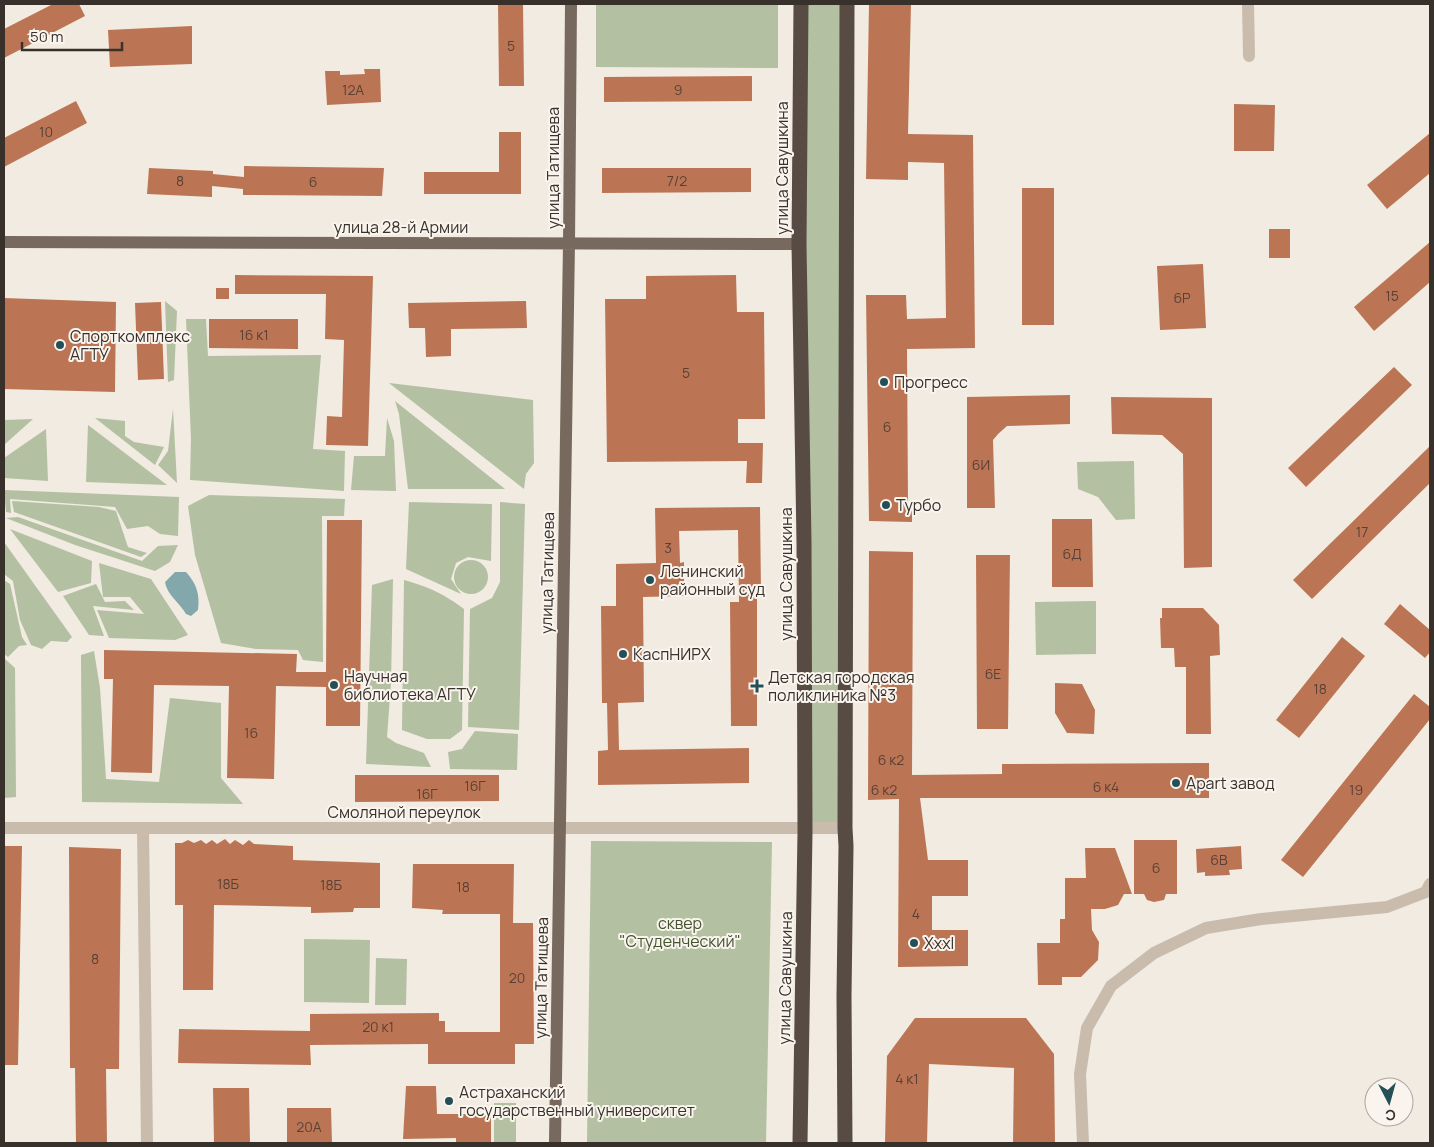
<svg xmlns="http://www.w3.org/2000/svg" width="1434" height="1147" font-family="Manrope,sans-serif">
<style>
.green{fill:#b3c0a2}
.water{fill:#82a8ac}
.building{fill:#bc7554}
.lines{fill:none;stroke-linecap:round;stroke-linejoin:round}
.minor{stroke:#c9bcad;stroke-width:12}
.major{stroke:#78695e;stroke-width:12}
.highway{stroke:#584b43;stroke-width:15}
.poi-dot{fill:#244f56;stroke:#f9f4ed;stroke-width:2}
.labels{text-anchor:middle;dominant-baseline:central;stroke-width:4;stroke-linejoin:round;paint-order:stroke}
.number-label{font-size:14px;fill:#594135}
.street-label{font-size:16px;fill:#38302b;stroke:#f9f4ed}
.poi-label{font-size:16px;fill:#38302b;stroke:#f9f4ed;text-anchor:start}
.park-label{font-size:16px;fill:#455431;stroke:#f9f4ed}
</style>
<rect width="100%" height="100%" fill="#f1ebe1"/>
<path class="green" d="M596,4H778V68L596,67Z
M804,4H846L840,823H811Z
M165,301L177,311L174,380L168,382Z
M186,319H206L208,356L321,355L313,449L345,451L344,491L190,480L191,439Z
M389,383L533,400L534,463L526,474L524,489Z
M395,401L505,489H408L399,414Z
M173,409L177,483L158,465L168,451Z
M95,418L125,421V436L134,442L164,447L155,465Z
M387,418L394,441L396,491L351,490L354,456H385Z
M33,419L4,445V420Z
M88,425L167,485L86,482Z
M46,429L48,481L4,478V458Z
M1134,461L1135,519L1116,520L1098,497L1078,489L1077,462Z
M4,490L179,497L178,536L160,534L148,526L127,529L115,507L10,499L11,513L6,512Z
M209,495L345,499L344,516H322L323,662L303,660L298,650L256,649L221,643L195,555L188,506Z
M12,501L99,507L116,511L128,547L147,553L141,557L14,512Z
M409,502L492,504L491,561L468,557L456,563L451,579L461,594L406,569Z
M500,502L525,504L519,730L468,727L470,609L492,598L500,582Z
M18,517L142,561L158,546L178,545L170,562L155,571L75,545L6,518Z
M10,529L92,561L91,583L58,592Z
M4,542L72,637L67,642L51,641L42,649L31,645L20,620L13,581L4,574Z
M454 577a17 17 0 1 1 34 0a17 17 0 1 1-34 0Z
M99,563L151,579L188,635L175,640L109,638L97,610L144,614L130,597H103Z
M393,579L391,683L387,737L396,743L424,753L431,767L366,764L372,585Z
M4,580L10,584L22,637L27,645L19,646L8,657L4,654Z
M404,580C429,587 444,594 464,609L462,730L450,739H427L402,730Z
M96,584L105,602L125,601L134,610L93,606L104,636L89,635L63,596Z
M1096,601V654L1036,655L1035,602Z
M94,651L100,688L106,779L159,782L170,698L221,703V778L243,804L82,802L81,655Z
M4,658L15,668L16,797L4,798Z
M475,731L518,734L517,770L450,769L448,752L462,749Z
M591,841L772,842L766,1143H587Z
M304,939L370,940L369,1003L304,1002Z
M376,958L407,959L406,1005H375Z
M494,1103H516V1143H494Z"/>
<path class="water" d="M175,572H186C197,584 200,595 198,610L191,616L186,614C180,603 167,595 165,582Z"/>
<path class="building" d="M53,4H79L85,16L4,58V29Z
M498,4H523L524,86H499Z
M869,4H911L908,134L973,135L975,348L907,349L908,504H912V522L869,521L866,295H906L907,319L946,318L944,163L908,162V180L866,179Z
M192,26V64L110,67L108,30Z
M364,69H380L381,102L327,105L325,71H340V75L365,74Z
M752,76V101L604,102V77Z
M76,101L87,123L4,167V138Z
M1234,104L1275,105L1274,151H1234Z
M499,132H521V194H424V172H499Z
M1430,133V173L1387,209L1367,185Z
M244,166L384,168L382,196L243,195V189L212,186V197L147,194L149,168L213,171V174L244,177Z
M602,168H751V192L602,193Z
M1022,188H1054V325H1022Z
M1269,229H1290V258H1269Z
M1430,242V282L1374,331L1354,307Z
M1203,264L1206,328L1160,330L1157,266Z
M235,275L373,276L368,446L326,445L327,416L342,417L344,340L325,339L326,294H235Z
M736,275L737,312H764L765,419H738V443H763L762,483H746L747,461L607,462L605,299H646V276Z
M216,288H229V299H216Z
M4,298L116,302L115,392L4,389Z
M526,301L527,328L451,329V356L426,357L425,328H409L408,303Z
M161,302L164,379L138,380L135,303Z
M209,319H298V349L209,348Z
M1394,367L1412,385L1306,487L1288,468Z
M1070,395V424L1007,426L998,434L993,440L995,508H967V397Z
M1111,397L1212,398V567L1184,568L1183,454L1162,435L1112,434Z
M1430,446V483L1312,599L1293,580Z
M760,507L761,593H757V726H731L730,602H739L738,530L679,531L680,563L684,562V596L643,597L644,702L618,703L619,750L749,748V783L598,785V751L608,750L607,703H602L601,606H616V564L656,563L655,508Z
M1052,519H1092L1093,587H1052Z
M327,520H362L360,726H326V687L276,686L274,779L227,778L229,686L154,685L152,773L111,772L113,679H104V650L297,654L296,672H326Z
M869,551L913,552L912,775L1002,774V764L1209,763V798H920L928,860H968V896H932V930H968V966L898,967L899,799L868,800Z
M976,555H1010L1008,729H977Z
M1400,604L1430,630V652L1425,658L1384,624Z
M1162,608H1203L1219,625L1220,655L1210,656L1211,734H1186V667H1175L1174,648H1161L1160,618H1162Z
M1342,637L1365,656L1299,738L1276,720Z
M1055,683L1082,684L1095,710L1094,734L1067,733L1055,713Z
M1414,694L1430,707V719L1303,877L1281,860Z
M355,775H499V801L355,802Z
M225,839L230,844L235,840L243,845L249,840L254,844L293,846V860L380,863V908H354L353,912L311,913V907L214,905L213,990H183V905H175V843H182L188,840L194,843L201,840L206,844L212,840L217,844Z
M1134,840H1177V894H1166L1164,900L1154,902L1147,900L1144,894H1134Z
M4,846H22L18,1065H4Z
M1241,846L1242,869L1229,870L1230,875L1205,876V872L1197,873L1196,849Z
M69,847L121,849L119,1069H106L107,1143H76L75,1068H70Z
M1085,848H1115L1132,894H1124L1118,905L1105,909H1091L1092,930L1099,942L1098,960L1081,977H1062V985H1038L1037,943H1060V919H1065V878H1086Z
M413,864H514L513,923H533L534,1044H515V1064H428V1044L310,1045L311,1065L178,1063L179,1029L310,1031V1014L439,1013V1021H445V1032H500V914H442L443,910L412,908Z
M915,1018H1026L1054,1054L1055,1143H1013L1014,1068L929,1064L927,1143H885L887,1056Z
M406,1086H436L437,1114H491V1143H456V1138L403,1139Z
M213,1088H249L250,1143H214Z
M287,1108H331L332,1143H287Z"/>
<g class="lines">
<path class="minor" d="M1248,4L1249,56
M4,828H845
M143,829L147,1143
M1083,1143L1080,1074L1087,1028L1111,986L1154,953L1206,928L1261,919L1387,907L1426,892L1430,884"/>
<path class="major" d="M4,242L799,244
M555,1143L569,243L571,4"/>
<path class="highway" d="M800,1143L805,832L804,542L799,244L801,4
M845,1143L844,996L846,846L845,828L847,4"/>
</g>
<g class="poi-dot">
<circle cx="60" cy="345" r="5"/>
<circle cx="884" cy="382" r="5"/>
<circle cx="886" cy="505" r="5"/>
<circle cx="650" cy="580" r="5"/>
<circle cx="623" cy="654" r="5"/>
<circle cx="334" cy="685" r="5"/>
<path d="M754.5 678.5h5v5h5v5h-5v5h-5v-5h-5v-5h5z"/>
<circle cx="1176" cy="783" r="5"/>
<circle cx="914" cy="943" r="5"/>
<circle cx="449" cy="1101" r="5"/>
</g>
<g class="labels">
<g class="number-label">
<text x="511" y="45">5</text>
<text x="353" y="89">12А</text>
<text x="678" y="89">9</text>
<text x="46" y="131">10</text>
<text x="180" y="180">8</text>
<text x="677" y="180">7/2</text>
<text x="313" y="181">6</text>
<text x="1392" y="295">15</text>
<text x="1182" y="297">6Р</text>
<text x="254" y="334">16 к1</text>
<text x="686" y="372">5</text>
<text x="887" y="426">6</text>
<text x="981" y="464">6И</text>
<text x="1362" y="531">17</text>
<text x="668" y="547">3</text>
<text x="1072" y="553">6Д</text>
<text x="993" y="673">6Е</text>
<text x="1320" y="688">18</text>
<text x="251" y="732">16</text>
<text x="891" y="759">6 к2</text>
<text x="475" y="785">16Г</text>
<text x="1106" y="786">6 к4</text>
<text x="884" y="789">6 к2</text>
<text x="1356" y="789">19</text>
<text x="427" y="793">16Г</text>
<text x="1219" y="859">6В</text>
<text x="1156" y="867">6</text>
<text x="228" y="883">18Б</text>
<text x="331" y="884">18Б</text>
<text x="463" y="886">18</text>
<text x="916" y="913">4</text>
<text x="95" y="958">8</text>
<text x="517" y="977">20</text>
<text x="378" y="1026">20 к1</text>
<text x="907" y="1078">4 к1</text>
<text x="309" y="1126">20А</text>
</g>
<g class="street-label">
<text transform="translate(553 168) rotate(-90)">улица Татищева</text>
<text transform="translate(782 168) rotate(-90)">улица Савушкина</text>
<text x="401" y="227">улица 28-й Армии</text>
<text transform="translate(547 573) rotate(-89)">улица Татищева</text>
<text transform="translate(786 574) rotate(-90)">улица Савушкина</text>
<text x="404" y="812">Смоляной переулок</text>
<text transform="translate(541 978) rotate(-89)">улица Татищева</text>
<text transform="translate(785 978) rotate(-89)">улица Савушкина</text>
</g>
<g class="poi-label">
<text x="70" y="336">Спорткомплекс<tspan x="70" dy="18">АГТУ</tspan></text>
<text x="894" y="382">Прогресс</text>
<text x="896" y="505">Турбо</text>
<text x="660" y="571">Ленинский<tspan x="660" dy="18">районный суд</tspan></text>
<text x="633" y="654">КаспНИРХ</text>
<text x="344" y="676">Научная<tspan x="344" dy="18">библиотека АГТУ</tspan></text>
<text x="768" y="677">Детская городская<tspan x="768" dy="18">поликлиника №3</tspan></text>
<text x="1186" y="783">Apart завод</text>
<text x="924" y="943">Xxxl</text>
<text x="459" y="1092">Астраханский<tspan x="459" dy="18">государственный университет</tspan></text>
</g>
<g class="park-label">
<text x="680" y="923">сквер<tspan x="680" dy="18">"Студенческий"</tspan></text>
</g>
</g>
<rect width="1434" height="1147" fill="none" stroke="#38302b" stroke-width="10"/>
<g transform="translate(1389 1102) rotate(174)"><circle r="24" fill="#f9f4ed" stroke="#aca69f"/>
<path d="M0-4L9 19L0 12L-9 19Z" fill="#244f56"/>
<text y="-8" font-size="14" font-weight="bold" text-anchor="middle" fill="#38302b">С</text>
</g>
<path d="M22 42v8h100v-8" fill="none" stroke="#38302b" stroke-width="2.5"/>
<text x="30" y="42" font-size="15" fill="#38302b" stroke="#f9f4ed" stroke-width="4" paint-order="stroke">50 m</text>
</svg>
